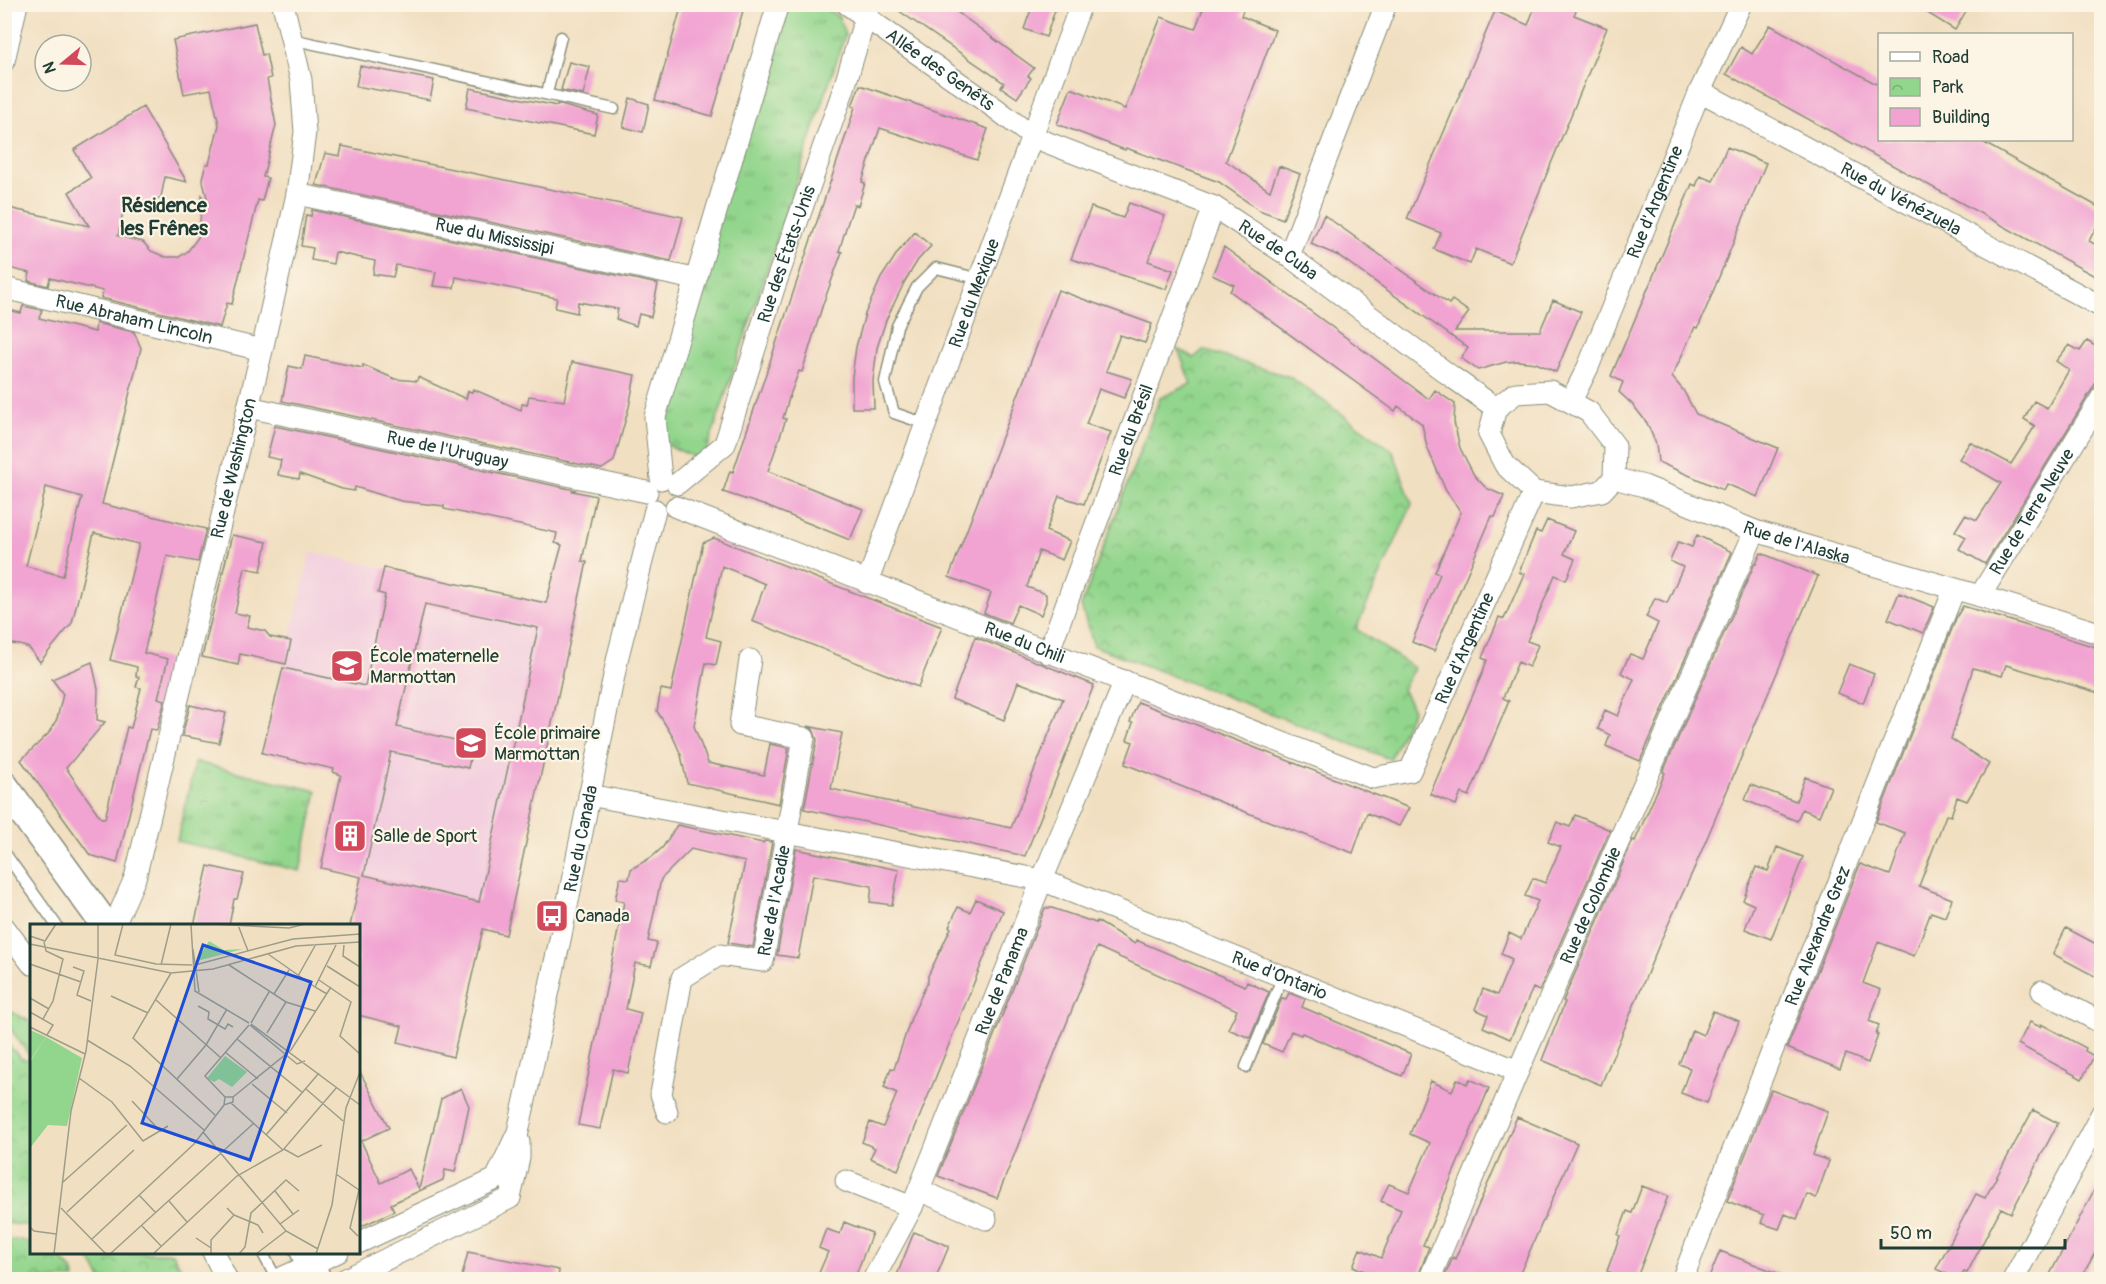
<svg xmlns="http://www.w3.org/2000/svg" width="2106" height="1284" font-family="Pangolin,sans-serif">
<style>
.built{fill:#f3cfdf}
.grass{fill:url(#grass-tufts);stroke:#588960;stroke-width:1.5}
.park{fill:url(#park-crowns);stroke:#588960;stroke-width:1.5}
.building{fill:#f1a3d2;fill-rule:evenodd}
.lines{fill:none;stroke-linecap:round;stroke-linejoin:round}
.lane-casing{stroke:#888e7a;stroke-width:13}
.street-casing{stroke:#888e7a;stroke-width:23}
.secondary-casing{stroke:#888e7a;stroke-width:31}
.lane{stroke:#fff;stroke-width:10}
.street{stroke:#fff;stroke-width:21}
.secondary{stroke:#fff;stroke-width:28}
.labels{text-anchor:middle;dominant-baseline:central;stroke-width:4.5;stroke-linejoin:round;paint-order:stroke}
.street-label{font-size:18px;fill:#1f3d34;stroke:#fcf5e5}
.poi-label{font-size:18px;fill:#1f3d34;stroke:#fcf5e5;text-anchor:start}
.neighbourhood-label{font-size:20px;font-weight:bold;fill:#1f3d34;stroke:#fcf5e5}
.inset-road{fill:none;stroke:#9d9e89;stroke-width:1.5}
.view{fill:#1d4ed8;fill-opacity:0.15;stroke:#1d4ed8;stroke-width:3}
.inset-edge{fill:none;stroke:#1f3d34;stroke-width:3}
</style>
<defs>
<pattern id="grass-tufts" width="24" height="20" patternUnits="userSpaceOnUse" patternTransform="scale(1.5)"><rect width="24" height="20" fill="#92d58c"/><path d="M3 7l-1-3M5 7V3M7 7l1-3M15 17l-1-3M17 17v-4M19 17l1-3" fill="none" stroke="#77ae73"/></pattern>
<pattern id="park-crowns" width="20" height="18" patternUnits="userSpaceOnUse" patternTransform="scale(1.5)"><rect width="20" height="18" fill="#92d58c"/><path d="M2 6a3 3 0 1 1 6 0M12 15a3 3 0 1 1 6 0" fill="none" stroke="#77ae73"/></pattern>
</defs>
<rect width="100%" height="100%" fill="#fcf5e5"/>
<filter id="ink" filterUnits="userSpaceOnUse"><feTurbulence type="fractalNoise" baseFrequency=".0167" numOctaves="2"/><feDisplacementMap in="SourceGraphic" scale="12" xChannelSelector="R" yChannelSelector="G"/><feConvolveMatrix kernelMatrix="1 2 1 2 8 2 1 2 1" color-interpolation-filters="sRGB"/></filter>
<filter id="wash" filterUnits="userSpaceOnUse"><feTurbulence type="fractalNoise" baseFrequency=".008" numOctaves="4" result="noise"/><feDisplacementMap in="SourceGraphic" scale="24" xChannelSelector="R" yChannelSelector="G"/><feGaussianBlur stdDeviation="1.35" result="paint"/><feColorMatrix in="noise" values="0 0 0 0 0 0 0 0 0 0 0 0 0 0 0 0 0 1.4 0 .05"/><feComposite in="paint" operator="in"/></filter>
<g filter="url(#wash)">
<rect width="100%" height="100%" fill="#f1dfc1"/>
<path class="built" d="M311,552L577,610L511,909L364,875L393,743L384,780L262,753Z"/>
<path class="grass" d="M781,5H820L839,17L845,35L706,453L698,459L663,443L661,412Z
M195,762L317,791L300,871L177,841Z"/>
<path class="park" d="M1178,349L1194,358L1203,350L1290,377L1393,451L1412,504L1356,629L1414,668L1402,689L1413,710L1390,759L1094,646L1081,606L1160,398L1191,384Z
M11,1012L28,1020L31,1026V1226L5,1223V1042L22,1059L29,1060V1055L5,1021Z
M21,1240L31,1243L32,1252L55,1253L72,1270L75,1279H5V1241Z
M83,1253H172L188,1279H101L90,1259Z"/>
<g id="blocks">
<path class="building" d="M682,4H745L712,116L655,100Z
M889,4H946L1034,68L1028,76L1031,78L1017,98L1001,87L1004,83Z
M1033,4H1057L1046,37L1024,29Z
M1205,4H1245L1241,16L1275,30L1226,161L1270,191L1279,166L1300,174L1283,219L1259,210L1219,182L1126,148L1125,150L1057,124L1071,88L1125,109L1161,17L1195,29Z
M1536,4H1579L1574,15L1607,28L1510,263L1476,249L1470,264L1434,249L1441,233L1407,219L1495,11L1528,25Z
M1913,4H1970L1955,30Z
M255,23L262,55L266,54L271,78L267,79L276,125L263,177L268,178L262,201L258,200L232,304L227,303L220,327L101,298L103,291L50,278L48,286L28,281L30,273L4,267V207L89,226L69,192L91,178L74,150L143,107L187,182L165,177L161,197L149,203L126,197L118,236L143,242L151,251L165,257H179L188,251L199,236L202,195L209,206L202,178L206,164H209L219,125L211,89L184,94L173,40Z
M1770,25L1880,86V140H1979L2102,209V216L2089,241L2102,248V280L1726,74L1741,47L1752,54Z
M569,62L590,67L583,95L561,90Z
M360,66L434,80L430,100L356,86Z
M860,85L988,129L977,160L880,128L862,182L865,183L858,206L854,204L846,228L839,251L842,252L823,304L802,372L799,371L790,395L783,418L786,419L768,471L863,509L850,540L766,506L723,492L730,471L733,472L848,129L855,107L852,106Z
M470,88L557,106V104L598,115L594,134L466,108Z
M630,98L649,104L643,132L623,127Z
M342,146L683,217L671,261L316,185L325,153L340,156Z
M1727,147L1766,163L1698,328L1695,327L1672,377L1683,390L1696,414L1778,448L1758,497L1726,484L1723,490L1658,462L1656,444L1647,423L1633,405L1619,392L1623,382L1611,376L1692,184L1696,186L1700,176L1713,181Z
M1129,203L1165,216L1148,261L1173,270L1166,289L1071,259L1091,207L1123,218Z
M312,210L658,284L651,317L639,314L636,326L616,319L618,309L578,302L577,313L555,308L557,298L456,277L454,288L433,286L436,272L396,265L393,277L373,274L375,261L335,252L333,264L311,260L313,248L301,246L306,215L311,216Z
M1324,215L1449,304L1452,300L1469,312L1455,331H1540L1553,300L1581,312L1556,372L1536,363L1519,361L1506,362L1478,370L1461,358L1468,348L1339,256L1311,244Z
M915,232L931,246L918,260L905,281L886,320L877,348L873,381L874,408H852V377L856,347L865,314L881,278L898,252Z
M1224,247L1429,399L1435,390L1455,404L1454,422L1460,448L1474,475L1486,488L1504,496L1495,517L1492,516L1434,651L1412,642L1440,574L1435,572L1461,512L1446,491L1427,447L1422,424L1398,406L1395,411L1230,291L1234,285L1212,275Z
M1058,290L1152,324L1145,343L1120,335L1106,371L1132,379L1124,398L1099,389L1086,424L1111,432L1084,504L1059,496L1046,531L1070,541L1062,560L1039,551L1027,587L1046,594V602L1041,615L1018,605L1010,623L984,613L991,593L949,577Z
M23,306L42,310L39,318L95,332L96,323L134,332L141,348L102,504L206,529L198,562L167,556L144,653L168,659L158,698L165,700L157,730L150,729L149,733L117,863L90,855L21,760L48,734L57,719L63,694L52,679L92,662L98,689L97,720L105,722L66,768L101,818H105L127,727L131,728L141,688L136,687L139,677L136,676L137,667L110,660L139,544L94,533L72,623L40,662L29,648L20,645L4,643V309L21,313ZM46,487L82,497L63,576L26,566Z
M2087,341L2102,350V373L1985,564L1959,549L1966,537L1955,531L1965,515L1977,520L2001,483L1959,459L1970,442L2011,464L2035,426L2024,419L2034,401L2047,408L2069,370L2056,361L2069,345L2080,351Z
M305,356L363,368V365L395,379L417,381L418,377L466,399L468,391L472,392L473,389L521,410L522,404L527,405L529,396L564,401L572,362L635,375L629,407L614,461L602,469L282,401L289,366L302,369Z
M275,426L575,490L573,491L596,496L582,561L587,562L506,935L483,929L453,1057L398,1042L402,1026L358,1015V926H350L361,877L321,868L341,775L333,772L334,769L262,753L283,668L365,686L385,595L378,593L384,568L546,603L562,545L555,543L557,533L444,509V506L401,501L355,487L354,491L342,489L300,474L299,479L278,475L281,460L267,457ZM425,604L538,628L479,902L364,875L391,752L468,768L473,744L397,727Z
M1547,520L1574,531L1564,554L1575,559L1566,580L1555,575L1527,641L1538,645L1529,667L1518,662L1503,698L1509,701L1469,796L1461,793L1456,805L1430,794L1482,674L1487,660L1482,658L1496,625L1499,617L1504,619L1524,574L1519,572L1536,531L1541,533Z
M232,535L267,542L261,571L245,568L235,613L250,616L247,627L265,631L270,637L291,641L286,664L240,654L238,665L202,657Z
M1697,535L1732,552L1640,761L1606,746L1610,735L1598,729L1605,710L1618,716L1634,679L1621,673L1630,654L1643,659L1658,623L1646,617L1655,598L1667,603L1683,567L1670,561L1678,542L1692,547Z
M714,538L942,627L918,687L752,621L765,584L722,566L706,637L721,641L716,665L706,663L694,726L708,763L764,775L770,744L789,748L779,804L687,783L681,755L673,737L657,711L661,689L671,691L703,543Z
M1761,553L1818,576L1693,871L1661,940L1601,1085L1542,1060L1565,1002L1563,1001L1633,840L1635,841L1646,816L1665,773L1663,772L1755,563L1756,564Z
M1899,593L1934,607L1923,633L1888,619Z
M1963,606L2102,649V694L2006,665L2002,676L1973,668L1951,739L1989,764L1967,801L1957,797L1951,816L1946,815L1919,886L1952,899L1945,917L1931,912L1914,956L1878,942L1863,983L1881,990L1869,1021L1879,1025L1876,1035H1878L1868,1063L1846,1054L1840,1069L1787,1048L1860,864L1890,875L1905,833L1876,822L1957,616Z
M975,637L1094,685L1025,856L804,809L817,740L813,729L807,726L842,733L831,789L1011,828L1063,699L1018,682L1004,720L952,699Z
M1849,664L1874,674L1863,703L1837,693Z
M1138,702L1156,709L1409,808L1399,826L1367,813L1353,853L1276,824L1125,764L1133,742L1127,740L1133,723L1130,722Z
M190,705L226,713L219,743L182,736Z
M1805,777L1831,787L1819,816L1802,809L1797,821L1745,800L1751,785L1796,801Z
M1575,815L1610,830L1539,991L1533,988L1510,1039L1483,1027L1488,1015L1475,1009L1483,989L1497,995L1512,959L1501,954L1509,933L1521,939L1538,901L1525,896L1533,878L1545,883L1561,847L1548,842L1557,822L1570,827Z
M677,825L763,843L764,841L772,842L753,947L728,943L745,862L691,849L661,879L648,941L657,943L651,966L635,963L626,1009L641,1013L628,1073L613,1069L600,1129L578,1125L624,902L615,900L620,878L629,879L631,869L652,857L663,847Z
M1777,847L1803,857L1771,939L1745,929L1754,905L1743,900L1756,867L1768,871Z
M796,849L899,870L892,905L870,902L872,886L813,875L798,958L777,955Z
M208,866L244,874L237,899H234L229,926H194Z
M976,899L1003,911L898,1170L870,1158L875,1148L862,1142L870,1122L883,1127L897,1093L884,1087L891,1068L894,1069L911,1018L928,981V976L951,928L949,927L958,907L970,912Z
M1045,908H1052L1096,923L1097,921L1135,944L1136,940L1245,986L1247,982L1269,992L1250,1038L1228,1029L1237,1010L1097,947L997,1198L938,1176Z
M2066,928L2102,947V980L2053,954Z
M1289,993L1305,999L1302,1007L1411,1054L1402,1076L1302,1033L1301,1035L1291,1031L1282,1052L1263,1044L1282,998L1286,999Z
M1713,1011L1739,1021L1707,1103L1681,1093L1690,1068L1679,1064L1692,1030L1703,1035Z
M2030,1022L2040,1027L2041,1024L2086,1048L2085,1051L2094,1056L2082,1079L2018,1044Z
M358,1068L389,1128L361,1141L381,1183L409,1169L419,1189L441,1099L461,1088L469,1106L455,1172L445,1170L443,1180L391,1204L394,1211L358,1228Z
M1457,1079L1467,1084L1470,1079L1489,1088L1423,1245L1429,1247L1417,1280H1371L1373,1275L1353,1266L1360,1249L1381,1258L1401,1210L1381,1201L1385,1192L1389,1184L1409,1192L1430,1143L1410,1134L1431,1081L1452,1091Z
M1771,1090L1828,1111L1813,1155L1829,1161L1816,1198L1807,1194L1797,1219L1785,1214L1779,1229L1761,1223L1764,1215L1727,1201Z
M2033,1110L2058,1123L2011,1213L2001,1208L1967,1273L1964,1272L1959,1280L1936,1269L1976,1194L1985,1198Z
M1517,1117L1577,1143L1517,1280H1443L1453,1257L1455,1259Z
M2102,1175V1240L2080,1280H2047Z
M1642,1186L1668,1196L1636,1280H1629L1607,1271L1620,1236L1618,1235L1627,1211L1632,1213Z
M844,1222L872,1233L854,1280H816L828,1252L819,1248L826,1229L840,1234Z
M914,1232L949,1246L935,1280H895Z
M1720,1251L1790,1278V1280H1708Z
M468,1252L559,1270L558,1280H461Z"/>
</g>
</g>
<g filter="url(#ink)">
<use href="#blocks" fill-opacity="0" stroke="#888e7a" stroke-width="1.5"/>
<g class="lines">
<defs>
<path id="lane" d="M291,39L614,109
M547,93L561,37
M926,424L894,413L885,382L897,326L917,287L936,268L980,279
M4,852L57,926
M1246,1067L1283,976
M262,1252L277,1280"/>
<g id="street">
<path id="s1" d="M847,4L995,108L1033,137L1214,207L1289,256L1452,377L1496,408"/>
<path d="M4,61L17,4"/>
<path id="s2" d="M1700,91L2102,307"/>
<path id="s3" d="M297,194L694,279"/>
<path d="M1289,256L1386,4"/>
<path id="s4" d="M4,288L262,350"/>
<path id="s5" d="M1571,401L1588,367L1700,91L1741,4"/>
<path id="s6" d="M248,407L647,492"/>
<path id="s7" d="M1614,478L1644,486L1755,531L1980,596L2102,634"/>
<path d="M661,479L655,417L778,4"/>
<path id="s8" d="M677,484L725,444L774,288L844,88L869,5"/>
<path id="s9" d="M676,507L1373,778L1410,771L1534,492L1505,465L1489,434L1496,408L1516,393L1550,391L1589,412L1615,446L1614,478L1602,491L1571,497L1534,492"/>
<path id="s10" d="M867,583L1081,4"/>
<path id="s11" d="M1980,596L2102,397"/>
<path id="s12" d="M1048,653L1214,207"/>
<path id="s13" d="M589,795L1042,880L1518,1071"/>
<path id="s14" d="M114,926L135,878L262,350L297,194L305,132L301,80L283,4"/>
<path d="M4,927L32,964"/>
<path d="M2042,991L2102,1023"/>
<path id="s15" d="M667,1112L661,1094L682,978L719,955L763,961L804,738L740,725L750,660"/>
<path d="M846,1181L912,1207"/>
<path d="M919,1190L986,1219"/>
<path id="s16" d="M358,1243L496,1179L518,1132L561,935L618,656L655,510"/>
<path d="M213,1252L227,1280"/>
<path d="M277,1280L338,1252"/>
<path d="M344,1280L510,1198L519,1158V1142"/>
<path id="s17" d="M873,1280L912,1207L1042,880L1125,681"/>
<path id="s18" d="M1429,1280L1518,1071L1755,531"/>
<path id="s19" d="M1682,1280L1954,590"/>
<path d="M2013,1280L2102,1113"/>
</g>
<path id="secondary" d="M4,786L106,926
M305,1252L317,1280"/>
</defs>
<use href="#lane" class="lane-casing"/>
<use href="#street" class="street-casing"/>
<use href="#secondary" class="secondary-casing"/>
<use href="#lane" class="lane"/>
<use href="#street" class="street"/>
<use href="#secondary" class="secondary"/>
</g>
</g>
<defs>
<symbol id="school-square" viewBox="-11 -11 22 22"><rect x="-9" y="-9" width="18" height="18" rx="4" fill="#d1495b" stroke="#fcf5e5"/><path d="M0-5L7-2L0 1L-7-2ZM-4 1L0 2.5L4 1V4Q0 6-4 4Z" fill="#fff"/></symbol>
<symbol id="building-square" viewBox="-11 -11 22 22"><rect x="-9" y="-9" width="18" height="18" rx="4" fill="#d1495b" stroke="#fcf5e5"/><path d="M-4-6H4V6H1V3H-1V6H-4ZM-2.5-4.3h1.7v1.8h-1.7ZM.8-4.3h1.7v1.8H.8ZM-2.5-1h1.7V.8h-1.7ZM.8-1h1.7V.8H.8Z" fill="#fff"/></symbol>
<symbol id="bus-square" viewBox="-11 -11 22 22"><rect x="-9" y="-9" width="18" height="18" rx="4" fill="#d1495b" stroke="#fcf5e5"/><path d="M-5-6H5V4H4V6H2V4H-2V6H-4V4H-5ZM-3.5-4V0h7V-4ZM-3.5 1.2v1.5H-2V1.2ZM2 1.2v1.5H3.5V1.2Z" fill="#fff"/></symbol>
</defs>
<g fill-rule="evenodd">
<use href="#school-square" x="328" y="647" width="38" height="38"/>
<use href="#school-square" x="452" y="724" width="38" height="38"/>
<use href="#building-square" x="331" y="817" width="38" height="38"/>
<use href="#bus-square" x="533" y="897" width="38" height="38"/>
</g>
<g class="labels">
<g class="street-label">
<text stroke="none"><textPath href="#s1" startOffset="114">Allée des Genêts</textPath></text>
<text stroke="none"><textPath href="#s2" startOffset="228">Rue du Vénézuela</textPath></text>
<text stroke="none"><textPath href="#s5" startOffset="216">Rue d'Argentine</textPath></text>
<text stroke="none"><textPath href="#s3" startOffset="202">Rue du Mississipi</textPath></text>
<text stroke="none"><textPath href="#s1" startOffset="500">Rue de Cuba</textPath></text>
<text stroke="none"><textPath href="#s8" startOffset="262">Rue des États-Unis</textPath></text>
<text stroke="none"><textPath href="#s10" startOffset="309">Rue du Mexique</textPath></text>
<text stroke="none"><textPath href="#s4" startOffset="134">Rue Abraham Lincoln</textPath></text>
<text stroke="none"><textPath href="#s12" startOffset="238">Rue du Brésil</textPath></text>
<text stroke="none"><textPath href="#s6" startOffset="204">Rue de l'Uruguay</textPath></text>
<text stroke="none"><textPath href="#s14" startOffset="474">Rue de Washington</textPath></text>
<text stroke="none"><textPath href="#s11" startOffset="99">Rue de Terre Neuve</textPath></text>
<text stroke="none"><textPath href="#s7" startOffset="194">Rue de l'Alaska</textPath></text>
<text stroke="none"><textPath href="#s9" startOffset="374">Rue du Chili</textPath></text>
<text stroke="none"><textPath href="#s9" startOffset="920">Rue d'Argentine</textPath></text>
<text stroke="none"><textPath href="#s16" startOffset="504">Rue du Canada</textPath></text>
<text stroke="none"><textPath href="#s15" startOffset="286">Rue de l'Acadie</textPath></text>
<text stroke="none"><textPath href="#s18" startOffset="408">Rue de Colombie</textPath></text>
<text stroke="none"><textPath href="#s19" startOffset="370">Rue Alexandre Grez</textPath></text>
<text stroke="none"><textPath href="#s13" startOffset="717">Rue d'Ontario</textPath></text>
<text stroke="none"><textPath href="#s17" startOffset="326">Rue de Panama</textPath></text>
</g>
<g class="poi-label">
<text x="370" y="656">École maternelle<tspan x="370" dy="21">Marmottan</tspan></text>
<text x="494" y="733">École primaire<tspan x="494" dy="21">Marmottan</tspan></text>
<text x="373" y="836">Salle de Sport</text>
<text x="575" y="916">Canada</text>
</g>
<g class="neighbourhood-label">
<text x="164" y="205">Résidence<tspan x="164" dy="23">les Frênes</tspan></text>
</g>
</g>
<g transform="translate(30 924)">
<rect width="330" height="330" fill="#f1dfc1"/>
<path d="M179,17L194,26L213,25L167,37ZM16,113L52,134L37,202L18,201L0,224V138ZM195,132L217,148L202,163L189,155L184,158L177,154Z" fill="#92d58c"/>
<path d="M0,106L16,113L2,134L0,133Z" fill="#92d58c"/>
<path class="inset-road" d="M93,0L85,31L126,40L162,41M161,0L162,18M181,0L259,4L275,0M208,1L218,27M0,12L15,17L26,0M162,17L165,67L219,99M0,20L141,49L183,45L266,22L330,18M314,21L313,32L330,43M163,25L169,68M238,30L285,63M0,40L51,58M131,41L141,0M165,41L263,15L330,10M199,41L256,78L285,87M297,42L330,63M43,43L54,47L47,71L61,77M141,49L103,114L185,191M268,52L286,20M289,56L321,78L310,112L330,130M244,70L259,46M297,70L285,63L306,21M81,72L118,89M0,74L19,85M126,76L191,134M168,82L179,88L178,95L195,105L198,100L203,103M0,88L23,101L17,111M13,95L23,77L33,35L16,27L14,18M221,99L239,68M221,100L330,181M220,101L267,140L275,137M0,103L55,130M237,109L256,78M207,115L273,169M57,116L100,142L174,206M195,128L228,155M49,154L82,178L113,217L138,202M147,155L176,121L197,85M222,160L257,189M276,165L313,197M195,173L194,181L203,178V173H195L175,152L219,101M203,173L261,126L301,63M102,177L131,208M201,179L253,226M173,208L256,307L288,325M236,211L289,149M254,225L268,233L292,221M306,250L329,266M33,258L97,201M245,267L263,290M109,271L126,289M139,277L157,298M31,284L76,330M197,284L204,291L228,301L233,309M37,288L104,226M250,300L269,286M112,302L131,322M0,303L4,307L26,310M328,312L320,304L329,266M166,314L181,324M62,315L164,220L194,181M24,330L41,187L56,127L68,35V0M80,330L224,199M123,330L207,252L253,226L307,163M181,330V316L204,291M209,330L215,323L221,289L256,256L269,267M226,330L256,307M286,330L302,281L316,184L330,148"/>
<path class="view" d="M173,21L281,58L220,236L112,199Z"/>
<rect width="330" height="330" class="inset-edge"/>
</g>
<rect width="2106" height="1284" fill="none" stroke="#fcf5e5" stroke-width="24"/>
<rect x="1878" y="33" width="195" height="108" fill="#fcf5e5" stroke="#a4ab9e" stroke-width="1.5"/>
<rect x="1890" y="52" width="30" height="9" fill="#ffffff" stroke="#a4ab9e" stroke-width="1.5"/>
<text x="1932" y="63" font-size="18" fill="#1f3d34">Road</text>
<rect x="1890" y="78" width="30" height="18" fill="url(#park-crowns)" stroke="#a4ab9e" stroke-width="1.5"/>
<text x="1932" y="93" font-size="18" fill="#1f3d34">Park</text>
<rect x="1890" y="108" width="30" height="18" fill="#f1a3d2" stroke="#a4ab9e" stroke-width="1.5"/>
<text x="1932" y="123" font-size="18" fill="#1f3d34">Building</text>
<g transform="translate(63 63) rotate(251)"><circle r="28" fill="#fcf5e5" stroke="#a4ab9e" stroke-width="1.5"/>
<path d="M0-4.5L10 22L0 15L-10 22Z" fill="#d1495b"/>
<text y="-9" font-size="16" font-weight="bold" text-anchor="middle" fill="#1f3d34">N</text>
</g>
<path d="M1881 1239v9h184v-9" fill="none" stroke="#1f3d34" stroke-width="3"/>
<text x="1890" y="1239" font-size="18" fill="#1f3d34" stroke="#fcf5e5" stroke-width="4.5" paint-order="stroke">50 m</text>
</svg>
